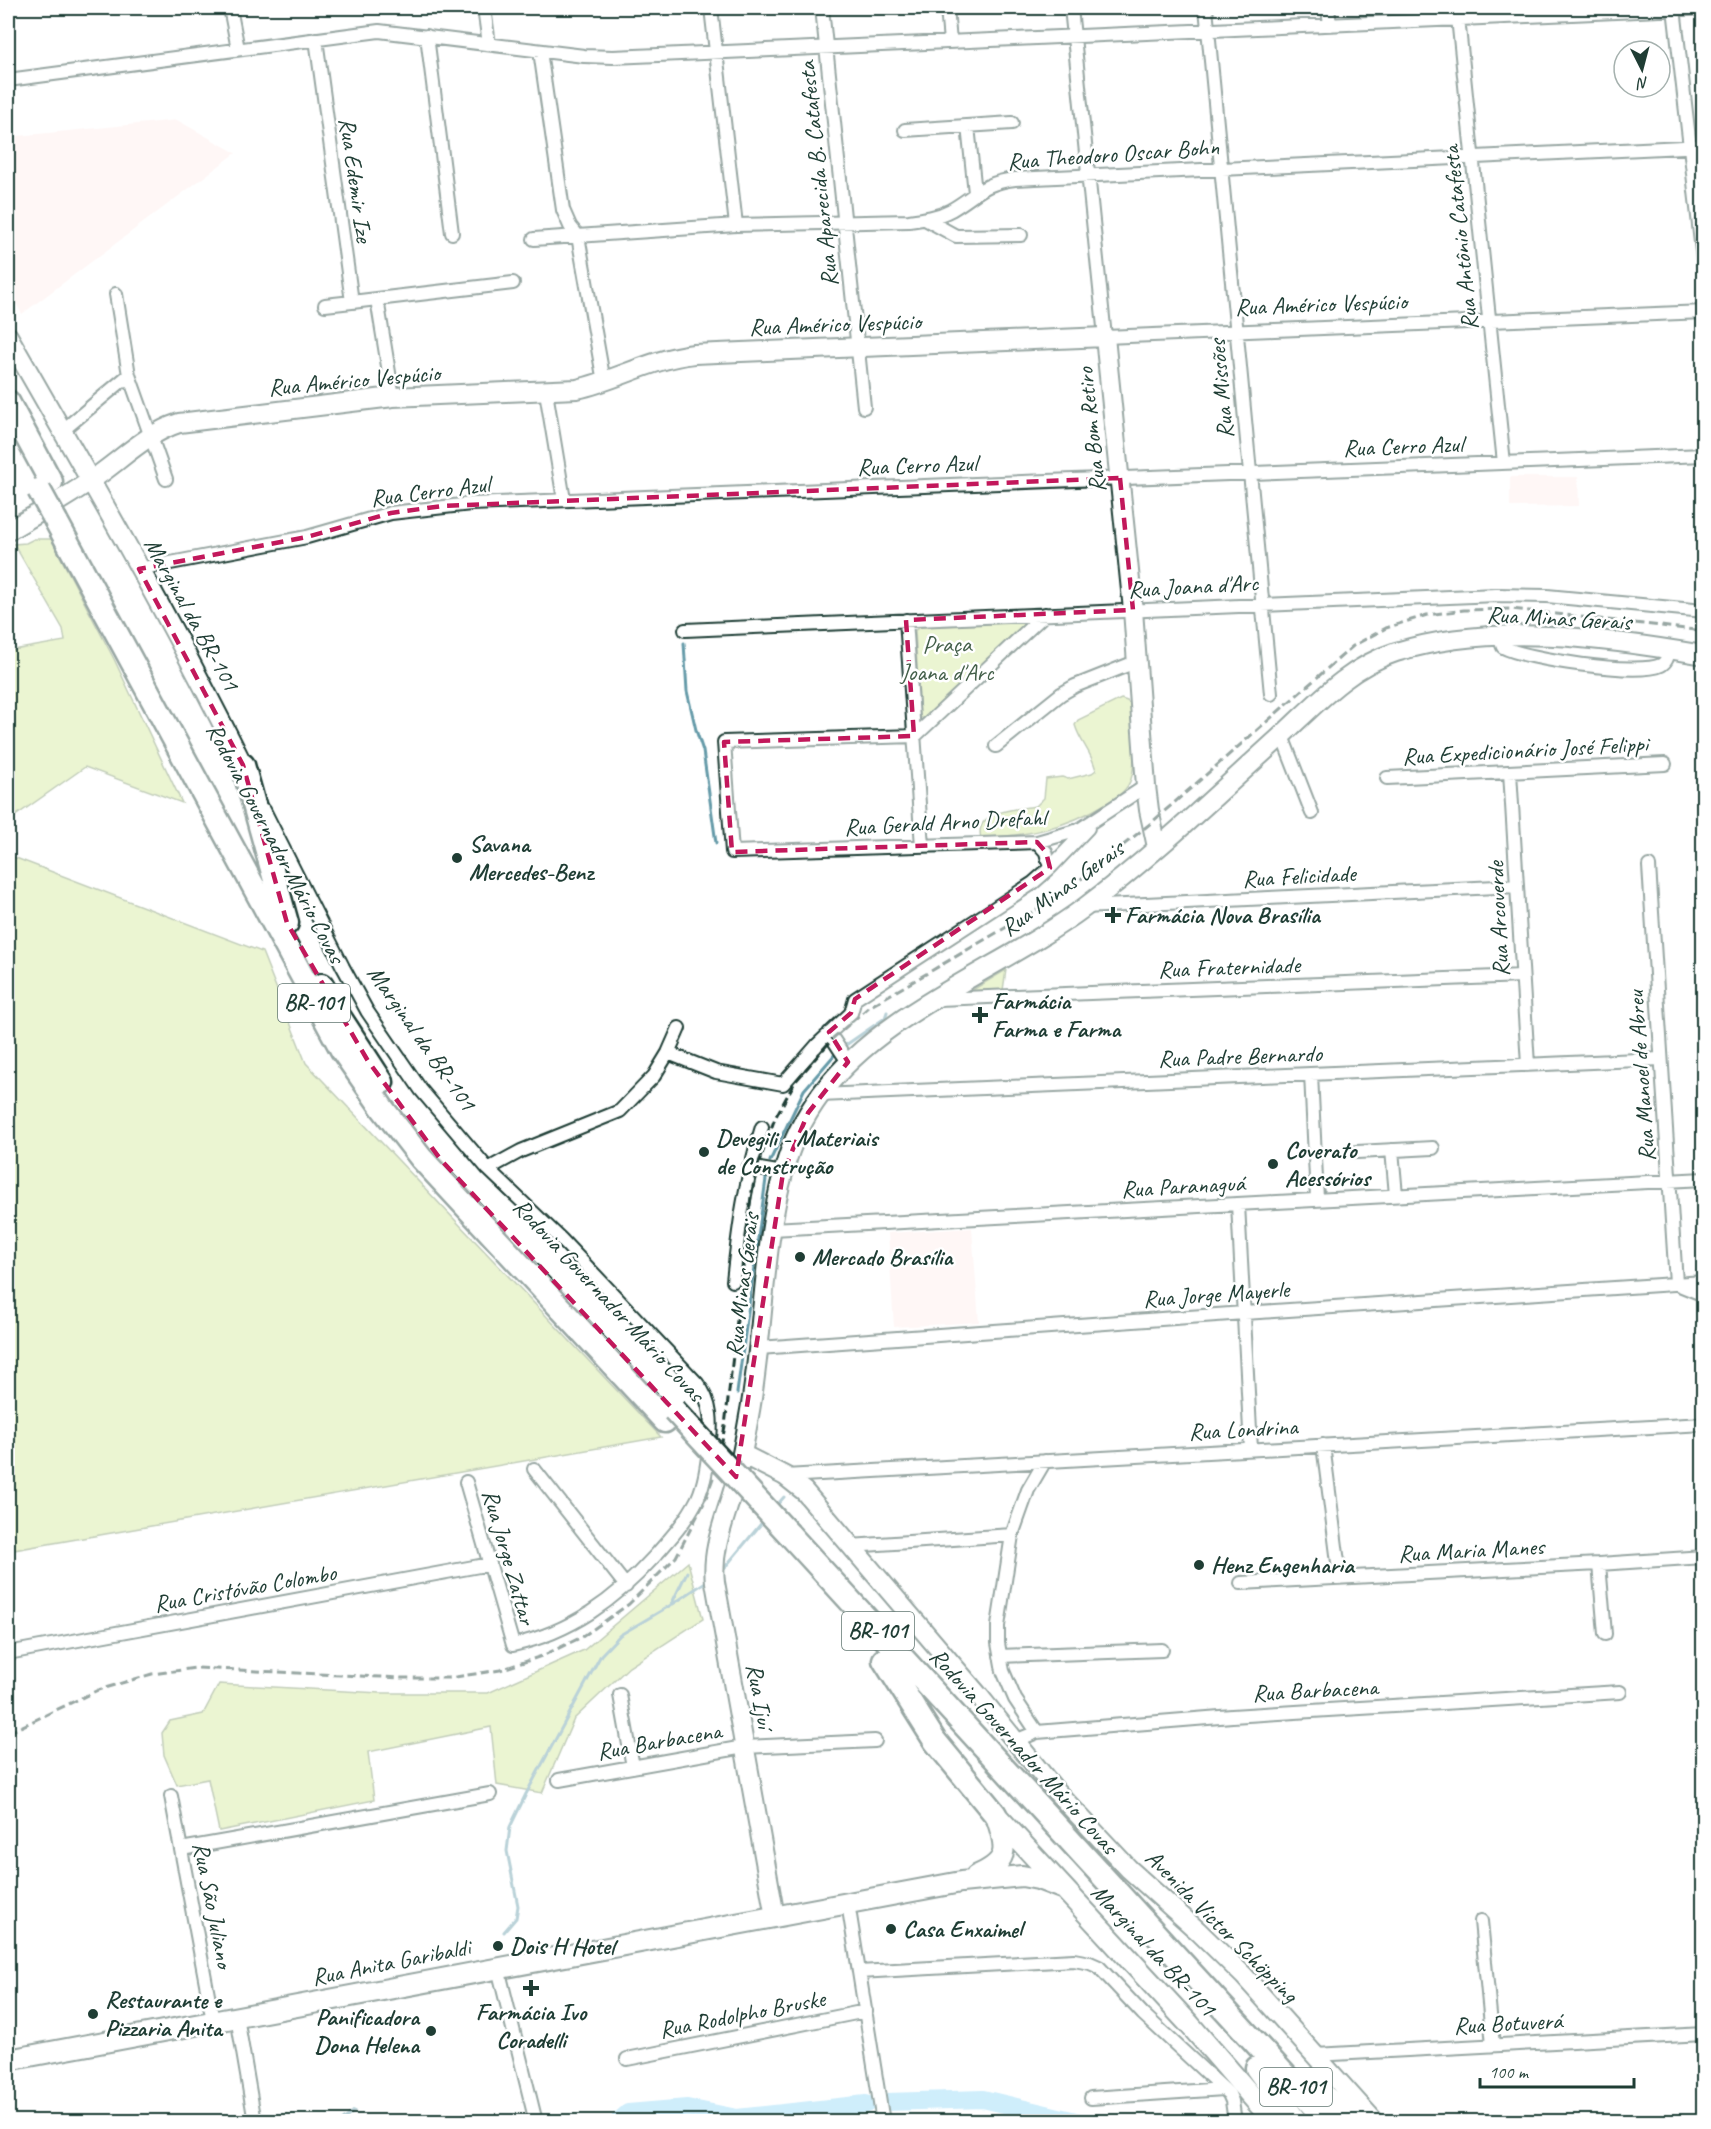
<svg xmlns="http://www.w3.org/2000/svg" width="1711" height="2129" font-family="Caveat,sans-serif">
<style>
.built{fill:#ffedeb}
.green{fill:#d3e89c;stroke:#799268;stroke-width:1.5}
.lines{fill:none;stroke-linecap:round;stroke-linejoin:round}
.stream{stroke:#669ba9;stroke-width:3}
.river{stroke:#95d9f7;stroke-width:18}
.street-casing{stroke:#1f3d34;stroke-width:16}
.secondary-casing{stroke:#1f3d34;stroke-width:22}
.primary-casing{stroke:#1f3d34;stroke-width:24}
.highway-casing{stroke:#1f3d34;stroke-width:27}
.street{stroke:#fff;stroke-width:12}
.secondary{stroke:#fff;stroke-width:18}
.primary{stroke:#fff;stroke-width:20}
.highway{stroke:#fff;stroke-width:22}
.rail{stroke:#1f3d34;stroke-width:3;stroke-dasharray:9 4.5;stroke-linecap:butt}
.highway-bridge-casing{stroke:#1f3d34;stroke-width:27;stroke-linecap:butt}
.highway-bridge{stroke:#fff;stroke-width:22}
.marked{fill:none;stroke:#c2185b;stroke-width:4.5;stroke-dasharray:12 8;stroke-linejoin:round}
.poi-dot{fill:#1f3d34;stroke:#fff;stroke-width:2}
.labels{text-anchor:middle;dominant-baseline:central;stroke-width:5;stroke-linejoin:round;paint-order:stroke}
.shield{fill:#fff;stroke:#627771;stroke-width:1.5}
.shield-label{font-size:22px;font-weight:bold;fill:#1f3d34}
.street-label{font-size:24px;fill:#1f3d34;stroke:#fff}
.park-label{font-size:24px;fill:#435f49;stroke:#fff}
.poi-label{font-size:24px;font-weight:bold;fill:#1f3d34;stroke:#fff;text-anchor:start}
</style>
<rect width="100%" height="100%" fill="#fff"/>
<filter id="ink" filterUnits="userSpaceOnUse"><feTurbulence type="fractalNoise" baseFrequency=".0167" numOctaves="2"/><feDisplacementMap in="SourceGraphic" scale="12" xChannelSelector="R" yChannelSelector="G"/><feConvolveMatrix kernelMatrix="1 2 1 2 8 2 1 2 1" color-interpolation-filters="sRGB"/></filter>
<g filter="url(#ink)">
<path class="built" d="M177,120L236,153L22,314L8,289V137Z
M1510,477H1578L1579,506L1510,507Z
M972,1228L979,1322L894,1327L888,1233Z"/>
<path class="green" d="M34,539H51L114,659L182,803L85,767L8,821V651L65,641L63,629L14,544L26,543Z
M1034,621L924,719L920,717L915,630L920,627Z
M1121,699L1127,701L1131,705C1132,723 1137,763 1131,779C1127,791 1115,799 1105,804C1066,828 1026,836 981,838C973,810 1020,809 1036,806L1044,798L1046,779L1062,777L1068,779L1092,773L1096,770C1091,751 1080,742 1075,725L1078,720Z
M8,855L262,952L306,1063L661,1437L8,1551Z
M1006,970L1003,990L969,992Z
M688,1562L703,1619L629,1667L574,1719L542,1793L497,1785L491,1727L368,1752L374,1800L219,1831L208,1779L177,1785L164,1755L162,1733L170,1721L203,1714L219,1684L380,1693H488L584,1650Z"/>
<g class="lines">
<path class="stream" d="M684,643L687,691L696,730L703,751L716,843
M843,1047L885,1018L887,1012
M770,1161L804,1090L836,1053
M737,1393L766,1179
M775,1507L784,1497
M721,1572L765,1519
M673,1604L707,1581
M504,1932L516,1918L518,1906L507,1851L510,1827L526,1794L601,1655L620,1635L671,1605L687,1572
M341,2122L354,2111"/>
<path class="river" d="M886,2102L983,2099L1080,2122
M618,2122L628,2113L687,2108L737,2118L866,2104"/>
<defs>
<path id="street" d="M230,8L238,49
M484,8L489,44
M711,8L736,225
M822,8L864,407
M947,8L950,42
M1071,8L1105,337L1704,312
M1206,8L1271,694
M1328,8L1330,25
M1457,8L1504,463
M1674,8L1704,269
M427,36L452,233
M316,39L352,302L377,299
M540,51L563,210L570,226L578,236
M8,80L379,31L584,56L613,57L1704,8
M968,126L975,193
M905,130L1012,123
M925,219L956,236L1021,235
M578,236L604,382
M534,239L736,225L909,221C924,219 938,217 951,210C977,195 982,183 1015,179L1704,146
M116,294L129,375L166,479
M325,305L352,302
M546,392L564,500
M393,397L377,299L513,283
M62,431L129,375
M139,569L307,537L391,513L471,504L1704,455
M1045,614L915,736L724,742L732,852L1037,842L1079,830L1146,786
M906,620L922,846
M685,630L1496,595L1547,596L1704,611
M1499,637L1503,647C1525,659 1638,676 1661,665C1667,662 1668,655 1670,649
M1282,736L1312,813
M996,746L1061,694L1075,686L1138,661
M1510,772L1528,1065
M1387,778L1665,764
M264,810L343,967L367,1011L421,1090L488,1169L561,1239L697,1383C713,1403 712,1425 709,1449C707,1465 705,1482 698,1498C687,1520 671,1538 654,1557C615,1600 571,1632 513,1645L466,1482
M1037,842L1046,852L1050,868
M1649,866L1676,1283
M1084,907L1517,886
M939,999L1522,976
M829,1033L848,1062
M668,1053L716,1072L783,1084L818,1044L851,1013L855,999L1033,883L1050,868L1088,828
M1311,1074L1317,1199
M820,1095L1661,1059
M1392,1150L1396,1195
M1357,1152L1433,1148
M749,1167L783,1173
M488,1169L521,1151L620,1111L654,1076L668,1053L679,1028
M1238,1204L1251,1449
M772,1229L1704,1179
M733,1281C739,1226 745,1180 762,1127
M1677,1284L1704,1295
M759,1348L1244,1313L1704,1282
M1323,1445L1340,1578
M534,1469L626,1586
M785,1476L1704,1424
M850,1546L1012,1535
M1599,1564L1605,1634
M1241,1583L1599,1564L1704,1557
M8,1653L490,1564
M1000,1656L1162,1650
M620,1695L633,1767
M1037,1732L1015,1699L1003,1671L998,1643V1626L1012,1535L1028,1490L1045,1461
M1015,1741L1037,1732L1232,1716L1620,1692
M559,1780L744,1747L875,1741
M171,1796L213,2021
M181,1849L490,1794
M848,1903L883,2122
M1481,1921L1493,2045
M498,1968L536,2122
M859,1972L1074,1960L1090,1963L1099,1967L1143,2014L1229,2094L1232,2101L1235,2122
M237,2017L255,2122
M1315,2055L1704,2034
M627,2059L866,2011
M1091,2098L1224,2089"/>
<path id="secondary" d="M8,336C89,477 171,619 243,765
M8,531C35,515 64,499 90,481C120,461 145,434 179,423L393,397L577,389C618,380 650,359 694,354L1105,337L1133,610L1146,786L1149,810L1157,847
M742,1454L785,1476L804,1491L979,1696L1055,1790L1129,1869L1198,1931L1244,1976L1375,2122
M775,1917L715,1582C711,1548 726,1517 735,1484C741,1462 745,1439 749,1416C764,1336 762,1247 784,1170C791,1143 804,1117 821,1094C883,1010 1002,969 1085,907C1153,856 1215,796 1278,739C1314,706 1348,667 1396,652C1494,622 1604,638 1704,655"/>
<path id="primary" d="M995,1814L1190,2025L1274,2122
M976,1876C1008,1862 1008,1851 997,1819
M8,2060L961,1882L1022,1876L1038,1879L1064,1889"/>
<path id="highway" d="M8,402L51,482
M56,521L342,1050L383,1109L421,1158L665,1421
M243,765L287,923
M322,985L339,1016L382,1082
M789,1534L1328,2122
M884,1660L935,1741L995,1814
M1257,2068L1296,2122
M1307,2084L1359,2122"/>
</defs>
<use href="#street" class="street-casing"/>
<use href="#secondary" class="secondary-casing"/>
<use href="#primary" class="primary-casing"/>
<use href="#highway" class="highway-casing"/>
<use href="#street" class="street"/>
<use href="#secondary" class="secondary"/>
<use href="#primary" class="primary"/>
<use href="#highway" class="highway"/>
<path class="rail" d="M8,1733L98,1690L152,1674L196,1668L401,1678H449L500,1670L542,1656L582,1637L629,1604L676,1557L704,1503L717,1467L725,1426L751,1196L757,1168L775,1118L795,1082L833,1038L869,1007L1041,907L1081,879L1151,823L1353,646L1386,628L1427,615L1464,610L1512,609L1704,631"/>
<defs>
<path id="highway-bridge" d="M39,490L56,521
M674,1410L789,1534"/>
</defs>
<use href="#highway-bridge" class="highway-bridge-casing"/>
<use href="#highway-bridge" class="highway-bridge"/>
</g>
</g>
<path d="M0 0H1711V2129H0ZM1120,478L1133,610L906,620L914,736L724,742L732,852L1037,842L1046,852L1050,868L855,999L851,1013L829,1032L848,1062L808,1113L783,1173L736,1477L441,1160L368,1061L287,923L243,765L139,569L307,537L391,513L442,506Z" fill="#fff" fill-opacity=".55" fill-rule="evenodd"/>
<path class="marked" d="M1120,478L1133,610L906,620L914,736L724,742L732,852L1037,842L1046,852L1050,868L855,999L851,1013L829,1032L848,1062L808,1113L783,1173L736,1477L441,1160L368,1061L287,923L243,765L139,569L307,537L391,513L442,506Z"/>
<g class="poi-dot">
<circle cx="457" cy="858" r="6"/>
<path d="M1110 906h6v6h6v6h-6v6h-6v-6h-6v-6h6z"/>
<path d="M977 1006h6v6h6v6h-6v6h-6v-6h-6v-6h6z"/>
<circle cx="704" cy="1152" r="6"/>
<circle cx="1273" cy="1164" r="6"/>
<circle cx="800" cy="1257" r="6"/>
<circle cx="1199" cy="1565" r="6"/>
<circle cx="891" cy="1929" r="6"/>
<circle cx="498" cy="1946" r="6"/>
<path d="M528 1979h6v6h6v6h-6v6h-6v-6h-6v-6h6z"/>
<circle cx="93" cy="2014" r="6"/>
<circle cx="431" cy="2031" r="6"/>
</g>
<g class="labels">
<g class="shield">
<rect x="278" y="984" width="72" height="38" rx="4.5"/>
<rect x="842" y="1612" width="72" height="38" rx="4.5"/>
<rect x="1260" y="2068" width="72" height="38" rx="4.5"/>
</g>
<g class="shield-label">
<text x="314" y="1003">BR-101</text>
<text x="878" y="1631">BR-101</text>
<text x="1296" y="2087">BR-101</text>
</g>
<g class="street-label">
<text transform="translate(1113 154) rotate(-4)">Rua Theodoro Oscar Bohn</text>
<text transform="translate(818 174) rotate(-96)">Rua Aparecida B. Catafesta</text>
<text transform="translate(356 180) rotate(82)">Rua Edemir Ize</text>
<text transform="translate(1460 238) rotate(-96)">Rua Antônio Catafesta</text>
<text transform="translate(1321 304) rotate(-2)">Rua Américo Vespúcio</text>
<text transform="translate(835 324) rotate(-2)">Rua Américo Vespúcio</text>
<text transform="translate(354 380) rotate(-5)">Rua Américo Vespúcio</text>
<text transform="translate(1221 389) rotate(-95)">Rua Missões</text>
<text transform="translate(1091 430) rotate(-96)">Rua Bom Retiro</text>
<text transform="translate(1403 446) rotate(-2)">Rua Cerro Azul</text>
<text transform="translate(917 465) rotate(-2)">Rua Cerro Azul</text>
<text transform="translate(430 491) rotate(-7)">Rua Cerro Azul</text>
<text transform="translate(1193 586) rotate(-3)">Rua Joana d'Arc</text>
<text transform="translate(192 614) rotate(61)">Marginal da BR-101</text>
<text transform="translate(1559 618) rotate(3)">Rua Minas Gerais</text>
<text transform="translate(1525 750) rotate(-3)">Rua Expedicionário José Felippi</text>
<text transform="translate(945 822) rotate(-3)">Rua Gerald Arno Drefahl</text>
<text transform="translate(276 843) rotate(62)">Rodovia Governador Mário Covas</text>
<text transform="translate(1299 876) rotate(-3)">Rua Felicidade</text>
<text transform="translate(1062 888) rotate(-36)">Rua Minas Gerais</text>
<text transform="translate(1498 919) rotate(-93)">Rua Arcoverde</text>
<text transform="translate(1229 967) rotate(-2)">Rua Fraternidade</text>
<text transform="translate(422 1038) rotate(55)">Marginal da BR-101</text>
<text transform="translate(1240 1056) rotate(-2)">Rua Padre Bernardo</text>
<text transform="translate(1641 1076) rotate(-94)">Rua Manoel de Abreu</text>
<text transform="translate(1183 1186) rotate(-3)">Rua Paranaguá</text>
<text transform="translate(742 1285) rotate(-83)">Rua Minas Gerais</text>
<text transform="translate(1216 1294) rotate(-4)">Rua Jorge Mayerle</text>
<text transform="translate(609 1300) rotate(47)">Rodovia Governador Mário Covas</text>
<text transform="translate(1243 1429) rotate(-3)">Rua Londrina</text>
<text transform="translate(1471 1550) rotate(-3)">Rua Maria Manes</text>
<text transform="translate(509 1557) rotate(74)">Rua Jorge Zattar</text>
<text transform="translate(245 1588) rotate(-10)">Rua Cristóvão Colombo</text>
<text transform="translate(1315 1690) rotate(-3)">Rua Barbacena</text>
<text transform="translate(760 1696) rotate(80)">Rua Ijuí</text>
<text transform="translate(659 1741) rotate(-10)">Rua Barbacena</text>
<text transform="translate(1024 1751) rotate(48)">Rodovia Governador Mário Covas</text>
<text transform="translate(213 1905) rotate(79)">Rua São Juliano</text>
<text transform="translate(1222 1926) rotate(45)">Avenida Victor Schöpping</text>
<text transform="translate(1154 1950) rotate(47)">Marginal da BR-101</text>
<text transform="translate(391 1962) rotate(-11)">Rua Anita Garibaldi</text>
<text transform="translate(742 2014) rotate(-11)">Rua Rodolpho Bruske</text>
<text transform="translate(1508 2023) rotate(-3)">Rua Botuverá</text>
</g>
<g class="park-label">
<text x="947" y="644">Praça<tspan x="947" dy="28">Joana d'Arc</tspan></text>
</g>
<g class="poi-label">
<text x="469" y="844">Savana<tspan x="469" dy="28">Mercedes-Benz</tspan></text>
<text x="1125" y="915">Farmácia Nova Brasília</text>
<text x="992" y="1001">Farmácia<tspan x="992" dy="28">Farma e Farma</tspan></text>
<text x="716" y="1138">Devegili - Materiais<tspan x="716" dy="28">de Construção</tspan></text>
<text x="1285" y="1150">Coverato<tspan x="1285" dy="28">Acessórios</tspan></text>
<text x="812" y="1257">Mercado Brasília</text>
<text x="1211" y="1565">Henz Engenharia</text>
<text x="903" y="1929">Casa Enxaimel</text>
<text x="510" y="1946">Dois H Hotel</text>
<text x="105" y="2000">Restaurante e<tspan x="105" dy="28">Pizzaria Anita</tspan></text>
<text x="531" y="2012" text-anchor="middle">Farmácia Ivo<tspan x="531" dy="28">Coradelli</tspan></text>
<text x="419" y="2017" text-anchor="end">Panificadora<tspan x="419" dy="28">Dona Helena</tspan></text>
</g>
</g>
<rect width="1711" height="2129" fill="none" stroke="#fff" stroke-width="30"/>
<rect x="15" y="15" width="1681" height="2099" fill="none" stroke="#1f3d34" stroke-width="2" filter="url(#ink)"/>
<g transform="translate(1642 69) rotate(174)"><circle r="28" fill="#ffffff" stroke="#a5b1ae" stroke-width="1.5"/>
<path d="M0-4.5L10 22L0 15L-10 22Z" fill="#1f3d34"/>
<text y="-9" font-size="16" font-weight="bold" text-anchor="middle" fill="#1f3d34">N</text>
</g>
<path d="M1480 2078v9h154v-9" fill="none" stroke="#1f3d34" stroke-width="3"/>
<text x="1489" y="2078" font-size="18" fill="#1f3d34" stroke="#ffffff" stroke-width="4.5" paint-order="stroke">100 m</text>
</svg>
